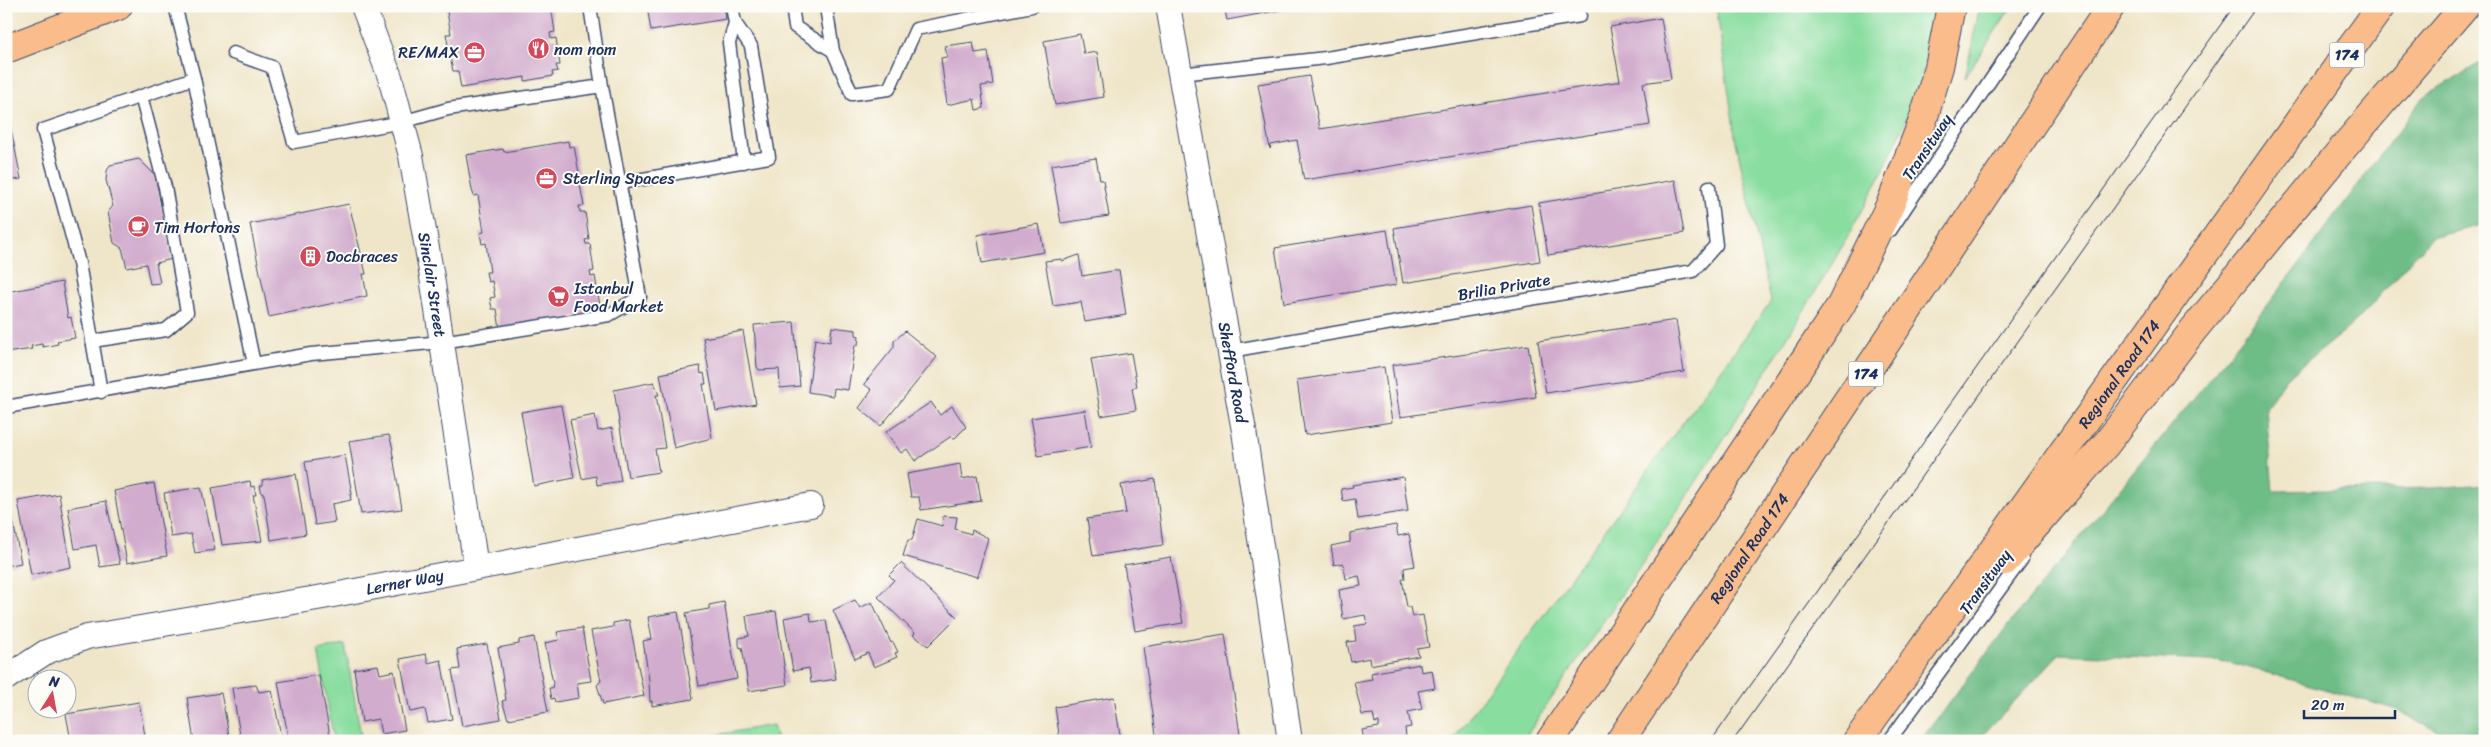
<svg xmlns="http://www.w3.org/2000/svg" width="2491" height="747" font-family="Sriracha,sans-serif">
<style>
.green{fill:#88dd9f;stroke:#52867e}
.forest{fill:#6ebc86;stroke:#447672}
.building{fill:#d1accd}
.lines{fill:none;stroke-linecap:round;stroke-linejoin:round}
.service-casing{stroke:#3b4a6e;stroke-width:15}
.minor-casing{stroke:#3b4a6e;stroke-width:26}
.primary-casing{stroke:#3b4a6e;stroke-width:30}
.motorway-casing{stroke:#3b4a6e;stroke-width:30}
.service{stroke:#fff;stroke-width:12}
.minor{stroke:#fff;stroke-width:24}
.primary{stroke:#f9bc8a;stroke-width:28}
.motorway{stroke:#f9bc8a;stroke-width:28}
.tram{stroke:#1b2f5e;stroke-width:1}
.labels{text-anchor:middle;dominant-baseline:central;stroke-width:4;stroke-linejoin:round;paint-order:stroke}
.shield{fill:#fdfcf7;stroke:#5f6c8c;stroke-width:1}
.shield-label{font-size:15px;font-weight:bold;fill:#1b2f5e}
.poi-label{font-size:16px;fill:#1b2f5e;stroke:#fdfcf7;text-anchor:start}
.street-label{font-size:16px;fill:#1b2f5e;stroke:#fdfcf7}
</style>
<rect width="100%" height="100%" fill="#fdfcf7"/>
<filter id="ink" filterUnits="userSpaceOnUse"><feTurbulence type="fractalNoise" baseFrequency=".02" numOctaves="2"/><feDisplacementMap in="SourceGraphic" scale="10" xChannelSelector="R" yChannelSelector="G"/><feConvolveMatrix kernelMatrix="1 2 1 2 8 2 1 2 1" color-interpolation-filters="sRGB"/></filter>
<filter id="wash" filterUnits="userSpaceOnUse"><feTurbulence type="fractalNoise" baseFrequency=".0096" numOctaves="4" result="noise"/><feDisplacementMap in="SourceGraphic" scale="20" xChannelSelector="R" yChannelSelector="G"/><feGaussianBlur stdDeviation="1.12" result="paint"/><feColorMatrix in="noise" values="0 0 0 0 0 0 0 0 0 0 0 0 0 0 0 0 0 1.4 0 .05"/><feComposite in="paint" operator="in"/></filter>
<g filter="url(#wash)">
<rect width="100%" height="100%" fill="#efe5c8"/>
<path class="green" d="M1716,6H1937C1930,41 1923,76 1910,109C1874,201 1820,284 1769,367C1691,494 1606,617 1523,741H1452L1771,301L1736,142Z
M1980,6H2012L1965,77Z
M345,645L362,741H334L318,650Z
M773,725L777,741H682Z"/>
<path class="forest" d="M2485,60V224L2431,238L2358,320L2285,379L2266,408L2273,491L2433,488L2485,484V741H2457L2394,709L2229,662L2059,654L1977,741H1920L2005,629L2229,355L2297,267L2423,97Z"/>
<g id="blocks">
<path class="building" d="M446,6H551L555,32L550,33L551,39L556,38L560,65H556L558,71L552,72L553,76L525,81V77L461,88L458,71H453L450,57L455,56L454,49L449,50L446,34H451Z
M647,6H724L726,19L651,31Z
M802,6H824V7L803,11Z
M1224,6H1296L1297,7L1227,20Z
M1661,18L1671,79L1643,83L1650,125L1304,180L1297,140L1271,145L1270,149L1258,84L1309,76L1320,129L1615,82L1620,81L1610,27Z
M1080,34L1084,54L1097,52L1104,97L1055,105L1044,41Z
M973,42L975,53L988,51L993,84L981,86L984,108L976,110L974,99L947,105L941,58L947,57L945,46Z
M6,124H10L21,179L6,181Z
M568,141L569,147L574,146L579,173L574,174L575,180L579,179L584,206H579L580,212H585L589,239L585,240L586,244H590L594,271L590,272L591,277L595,276L600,306L596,307L597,313L500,329L497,309H492L490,298L495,297L492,281L488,282L486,272H490L486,243L482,244L480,233L484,232L478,195L474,196L472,190L466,155L503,149L504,152Z
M1096,158L1100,180H1103L1109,216L1061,223L1051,165Z
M139,159L155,175L172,259L156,263L160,283L150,284L146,264L127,268L122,248L114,243L108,212L113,206L106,180L107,171L110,165Z
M1675,180L1684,233L1548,255L1539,203Z
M349,204L366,274H363L367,296L269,317L250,224Z
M1531,205L1540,261L1403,283L1394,228Z
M1039,224L1044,252L982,263L977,235Z
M1387,230L1396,285L1284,303L1275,248Z
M1079,255L1082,276L1119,270L1126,315L1085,322L1081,302L1053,306L1045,261L1062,259V261Z
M62,282L68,318L71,317L75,338L57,341L58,344L43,347L42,344L31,346L32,349L6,353V292Z
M1676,320L1684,372L1546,393L1538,341Z
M794,322L800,386L780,388L779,369L759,370L757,367L754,325Z
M832,327L856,330V335L859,336L858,345H855L848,390L834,388L833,396L808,392L815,339L830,342Z
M743,331L756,404L716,411L703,338Z
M905,331L937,357L881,426L859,408L872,390L864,384L894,347V341Z
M1528,345L1536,397L1400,417L1392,365Z
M1131,353L1137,387L1132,388L1136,410L1101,416L1091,359Z
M700,366L701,374L704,373L706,384H703L712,438L674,448L660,374Z
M1384,367L1392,422L1305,435L1297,380Z
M654,382L659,395H656L665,448L655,449L659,472L628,477L614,390Z
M931,402L940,415L952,406L966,427L955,438L950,437L915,461L907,449L901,453L886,432Z
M561,405L574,478L534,486L521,412Z
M1085,410L1091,447L1038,456L1031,418Z
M595,415L598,431L612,428L621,481L597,485L596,476L582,479L570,420Z
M389,435L393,449L392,450L402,509L361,514L349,441Z
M345,455L352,494H350L351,500L332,504L335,522L315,525L305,462Z
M960,464L962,479L977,476L981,501L921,510L919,497H911L907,474Z
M296,474L306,534L271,540L264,494H262L260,486L263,485L262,480Z
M1403,477L1408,511L1358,519L1355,499L1343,501L1341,489L1353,487L1352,485Z
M1155,479L1163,545L1093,556L1087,519L1126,513L1121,485Z
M250,481L251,487L254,486L256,495H253L262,541L222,545L212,488Z
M154,483L167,556L127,563L114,491Z
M201,487L215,550L195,553L191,534L171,537L164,493Z
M59,494L71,567L31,575L18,501Z
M9,500L21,563L6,566V501Z
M106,501L120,564L100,567L96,545L75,549L68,508Z
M943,516L957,517L955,529L971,534L972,530L988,538L977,577L903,556L908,540H912L918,519L942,526Z
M1396,525L1398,536L1409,534L1415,566L1404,568L1405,579H1402L1407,607H1410L1412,617L1423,615L1429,647L1417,649L1419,656L1370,665L1369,658L1351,662L1347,642L1356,641L1354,626L1367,624L1365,615L1343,619L1339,590L1361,586L1359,576L1346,579L1343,563L1334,565L1331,546L1350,542V533Z
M1171,557L1183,623L1135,631L1124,565Z
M901,563L957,617L928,646L913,635L915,633L878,597L894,580L889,575Z
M855,600L860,608L872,602L891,643L893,642L898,652L895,653L897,657L874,667L868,653L855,659L833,610Z
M724,602L737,679L699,686L686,613L709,609V605Z
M776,611L787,685L749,691L742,647L740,648L739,644V638L749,636L746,616Z
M678,612L693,699L652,706V701L650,702L649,680L643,641L652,639L648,617Z
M810,613L811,622L826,620L836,679L811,683L809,668L793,671L784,618Z
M629,620L644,696L603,704L597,685L601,681L591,631L613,627V623Z
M582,628L591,681L577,683L579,698L555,702L554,698L551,699L549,688H552L553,683L545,643L559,640L557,632Z
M1225,634L1241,741H1157L1143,647Z
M534,637L548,712L508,719L502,701L506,700L498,648L519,644V640Z
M487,644L501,719L462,726L452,670L460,669L457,649Z
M426,654L428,663L441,660L452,719L428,723L425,709L410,712L400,659Z
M1420,664L1421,672L1432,670L1435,688L1418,691L1422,709L1408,712L1411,727L1405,728L1406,736L1402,741H1364L1362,730L1379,727V722L1375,723L1373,714L1362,715L1354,682L1372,679L1371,673Z
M378,665L380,674L394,671L405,730L381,734L378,719L362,722L354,669Z
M319,675L331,741H289L278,682Z
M256,685L259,692L272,690L282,741H256V738L241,741L232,688Z
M221,693L230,741H194L187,698Z
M1114,697L1121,741H1060L1055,707Z
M139,702L146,741H71L66,714Z
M1051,736L1052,741H1027V740Z"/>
</g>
</g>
<g filter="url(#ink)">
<use href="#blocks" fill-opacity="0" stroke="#3b4a6e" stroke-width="1"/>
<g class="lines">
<defs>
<path id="service" d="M792,6L795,27L833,51L852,94L889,89L916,29L1032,6
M826,7L833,51
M735,23L729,43L744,162
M233,53L272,67L294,142L402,122L448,109L602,86
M1180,74L1326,58L1580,16
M194,78L254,364
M620,183L769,157L751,46L735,23L732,6
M1890,231L2040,6
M92,341L166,330L187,312L165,187L141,96
M1230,351L1693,271L1716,245L1709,187
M101,392L79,263L43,130L194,78L175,6
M6,407L311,354L442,342L609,315L640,297L602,86L590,6
M1889,741L2022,559"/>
<g id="minor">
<path id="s1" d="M363,6L390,77L411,156L432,277L476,567"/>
<path id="s2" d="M1168,6L1244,431L1290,741"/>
<path id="s3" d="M6,678L46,652L87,637L323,597L811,505"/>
</g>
<path id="primary" d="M6,49L118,6"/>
<g id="motorway">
<path d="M2005,561L2107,443L2194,329L2343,148L2465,6"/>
<path d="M1550,741L1841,305L1891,203L1922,123L1939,67L1951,6"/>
<path id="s4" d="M1620,741L2111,6"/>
<path id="s5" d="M1857,741L2381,6"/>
</g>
</defs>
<use href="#service" class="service-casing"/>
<use href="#minor" class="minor-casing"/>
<use href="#primary" class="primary-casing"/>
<use href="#motorway" class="motorway-casing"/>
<use href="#service" class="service"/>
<use href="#minor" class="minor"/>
<use href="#primary" class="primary"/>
<use href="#motorway" class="motorway"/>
<path class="tram" d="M1711,741L2234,6
M1733,741L2257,6"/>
</g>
</g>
<defs>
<symbol id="restaurant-disc" viewBox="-11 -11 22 22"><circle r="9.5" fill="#d1495b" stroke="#fdfcf7"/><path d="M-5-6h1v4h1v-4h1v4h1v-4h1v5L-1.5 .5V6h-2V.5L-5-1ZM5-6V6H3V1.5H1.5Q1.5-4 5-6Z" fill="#fff"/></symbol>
<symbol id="office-disc" viewBox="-11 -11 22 22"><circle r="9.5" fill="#d1495b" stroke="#fdfcf7"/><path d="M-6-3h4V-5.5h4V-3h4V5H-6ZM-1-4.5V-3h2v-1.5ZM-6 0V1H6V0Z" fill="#fff"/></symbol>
<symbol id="cafe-disc" viewBox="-11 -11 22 22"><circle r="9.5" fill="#d1495b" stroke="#fdfcf7"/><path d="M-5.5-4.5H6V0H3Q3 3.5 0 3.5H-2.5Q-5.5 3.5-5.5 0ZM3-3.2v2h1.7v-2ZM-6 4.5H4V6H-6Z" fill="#fff"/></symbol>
<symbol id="building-disc" viewBox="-11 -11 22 22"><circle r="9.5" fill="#d1495b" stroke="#fdfcf7"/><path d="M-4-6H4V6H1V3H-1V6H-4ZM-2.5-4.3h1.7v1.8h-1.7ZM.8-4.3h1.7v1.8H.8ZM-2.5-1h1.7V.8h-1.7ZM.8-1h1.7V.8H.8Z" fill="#fff"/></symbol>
<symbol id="supermarket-disc" viewBox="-11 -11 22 22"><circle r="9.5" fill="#d1495b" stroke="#fdfcf7"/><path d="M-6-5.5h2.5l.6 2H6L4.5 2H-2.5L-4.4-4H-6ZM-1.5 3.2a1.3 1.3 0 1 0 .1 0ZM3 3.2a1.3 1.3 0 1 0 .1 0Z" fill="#fff"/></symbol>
</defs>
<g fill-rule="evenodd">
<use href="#restaurant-disc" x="526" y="36" width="25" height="25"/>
<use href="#office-disc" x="462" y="40" width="25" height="25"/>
<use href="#office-disc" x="534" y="166" width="25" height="25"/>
<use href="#cafe-disc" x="126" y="214" width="25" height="25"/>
<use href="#building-disc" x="298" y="244" width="25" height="25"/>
<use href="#supermarket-disc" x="546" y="284" width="25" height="25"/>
</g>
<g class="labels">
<g class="shield">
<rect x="2329.5" y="42.5" width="35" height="25" rx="4"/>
<rect x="1848.5" y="361.5" width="35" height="25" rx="4"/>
</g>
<g class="shield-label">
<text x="2347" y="55">174</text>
<text x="1866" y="374">174</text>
</g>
<g class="poi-label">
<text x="554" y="49">nom nom</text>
<text x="459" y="52" text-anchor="end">RE/MAX</text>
<text x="563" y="178">Sterling Spaces</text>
<text x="154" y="227">Tim Hortons</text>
<text x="326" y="256">Docbraces</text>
<text x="574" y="288">Istanbul<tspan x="574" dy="18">Food Market</tspan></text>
</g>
<g class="street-label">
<text transform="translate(1927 147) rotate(-56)">Transitway</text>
<text stroke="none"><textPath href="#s1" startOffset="288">Sinclair Street</textPath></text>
<text transform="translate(1504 287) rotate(-10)">Brilia Private</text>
<text stroke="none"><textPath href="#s2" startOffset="372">Shefford Road</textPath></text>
<text stroke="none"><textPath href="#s5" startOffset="451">Regional Road 174</textPath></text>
<text stroke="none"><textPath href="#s4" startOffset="232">Regional Road 174</textPath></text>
<text stroke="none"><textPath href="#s3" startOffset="414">Lerner Way</textPath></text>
<text transform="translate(1985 582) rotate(-54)">Transitway</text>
</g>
</g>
<rect width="2491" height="747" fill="none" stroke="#fdfcf7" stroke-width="25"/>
<g transform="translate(52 694) rotate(11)"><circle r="24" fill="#fdfcf7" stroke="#a3aaba"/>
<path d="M0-4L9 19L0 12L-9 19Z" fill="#d1495b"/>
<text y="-8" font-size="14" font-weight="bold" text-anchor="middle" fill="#1b2f5e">N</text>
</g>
<path d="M2304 710v8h91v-8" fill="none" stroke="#1b2f5e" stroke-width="2.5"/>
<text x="2311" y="710" font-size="15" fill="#1b2f5e" stroke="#fdfcf7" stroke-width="4" paint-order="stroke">20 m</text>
</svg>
